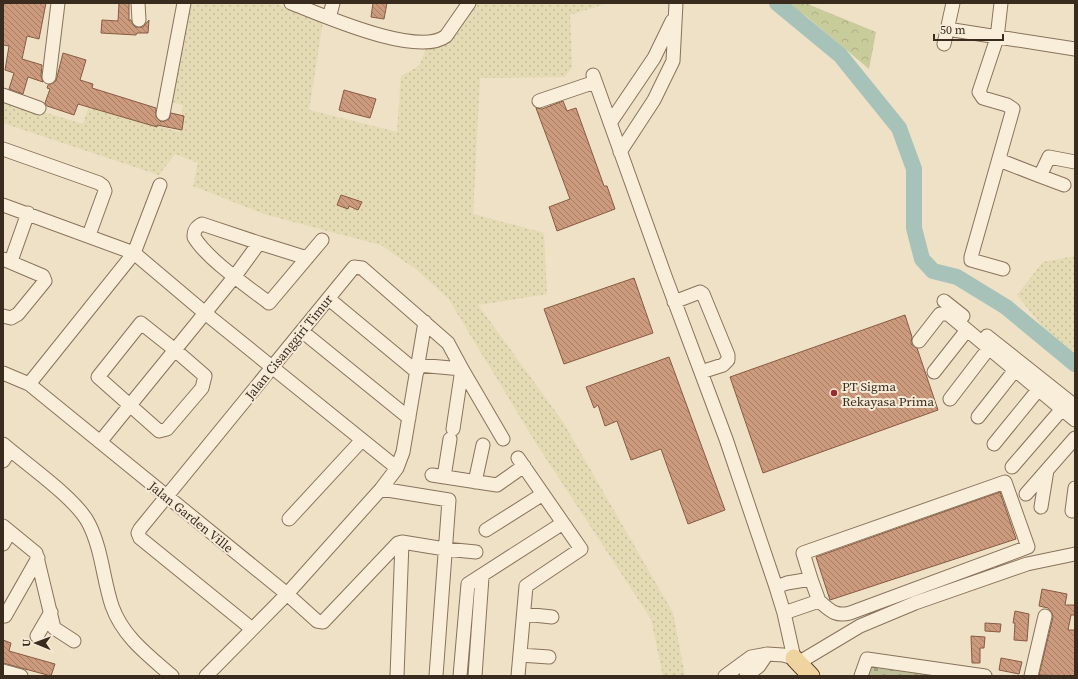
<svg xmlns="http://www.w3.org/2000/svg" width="1078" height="679" font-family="'Source Serif 4',serif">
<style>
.farmland{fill:url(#farmland-dots)}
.forest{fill:url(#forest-crowns)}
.cemetery{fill:url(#cemetery-stones)}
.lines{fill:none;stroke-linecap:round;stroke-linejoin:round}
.river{stroke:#a7c2b9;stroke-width:16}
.building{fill:url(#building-back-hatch);stroke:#885b42}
.minor-casing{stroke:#89725c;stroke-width:15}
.major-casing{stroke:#574130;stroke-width:19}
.minor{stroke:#f9eed9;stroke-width:13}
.major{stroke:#f0d49f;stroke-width:17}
.poi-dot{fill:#982c31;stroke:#f5ebd6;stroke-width:1.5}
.labels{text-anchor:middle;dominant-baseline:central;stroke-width:4;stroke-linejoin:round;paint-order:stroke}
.street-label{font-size:13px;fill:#3a2b1f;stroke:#f5ebd6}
.poi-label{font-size:13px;fill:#3a2b1f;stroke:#f5ebd6;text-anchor:start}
</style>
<defs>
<pattern id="farmland-dots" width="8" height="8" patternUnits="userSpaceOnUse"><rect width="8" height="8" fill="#e4dab3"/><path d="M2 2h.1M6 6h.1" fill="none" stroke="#c4bb9a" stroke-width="1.8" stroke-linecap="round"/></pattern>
<pattern id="forest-crowns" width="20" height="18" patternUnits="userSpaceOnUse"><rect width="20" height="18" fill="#c8cc9a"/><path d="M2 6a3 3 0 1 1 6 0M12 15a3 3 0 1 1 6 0" fill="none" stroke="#adaf84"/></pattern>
<pattern id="cemetery-stones" width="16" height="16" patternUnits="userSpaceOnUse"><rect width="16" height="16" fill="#bec199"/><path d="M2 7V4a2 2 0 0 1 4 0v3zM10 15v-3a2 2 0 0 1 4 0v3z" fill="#9b9d7c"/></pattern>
<pattern id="building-back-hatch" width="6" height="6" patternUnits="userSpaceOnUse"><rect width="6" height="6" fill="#cc9a7c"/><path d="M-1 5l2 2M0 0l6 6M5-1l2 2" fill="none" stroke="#a77e65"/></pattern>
</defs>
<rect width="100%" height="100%" fill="#eee1c6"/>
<path class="farmland" d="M188,3H275L323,21L309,110L397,132L401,76L419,66L427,47L471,3H608L570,15L572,67L565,77L480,78L473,214L544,233L547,294L478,305L563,422L673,613L685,676H663L651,619L534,440L448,298L417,270L381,245L267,215L193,186L198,163L175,154L159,175L3,123V100L83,124L89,106L179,132L183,105L172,102Z
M1075,256V353L1042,326L1017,295L1043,262Z"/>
<path class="forest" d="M786,3H810V5L876,32L869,69L806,16Z"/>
<path class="cemetery" d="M866,653L946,676H859Z"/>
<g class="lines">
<path class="river" d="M777,3L840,55L899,128L914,169V228L922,259L933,271L957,277L1006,307L1075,364"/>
</g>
<path class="building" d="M3,3H46L39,39L27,36L22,59L42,65L41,76L43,82L28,77L23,94L9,89L14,73L5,70L9,46L3,45Z
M119,3H129V20H131L135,27H143L149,20L148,33H137L136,35L101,33L102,20L118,21Z
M373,3H387L384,19L371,17Z
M63,53L86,60L80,80L93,84L92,88L156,108V117L161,122L169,119L171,113L184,116L182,130L157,125V127L78,104L74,115L47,106L45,103L50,89L47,88L48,85L56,81Z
M344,90L376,99L370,118L339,110Z
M563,101L567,111L576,108L604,186H607L615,209L557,231L549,207L570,199L536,108L542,109Z
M341,195L362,202L358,210L349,206L348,209L337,205Z
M634,278L653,333L564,364L544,309Z
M905,315L912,337L911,344L917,348L938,410L763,473L730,377Z
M669,357L725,510L688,524L661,449L631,460L617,421L605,426L598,405L594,408L586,387Z
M1000,492L1016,539L830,600L816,557Z
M1042,589L1067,594L1065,605H1075V615H1071L1068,630H1075V676L1039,675L1053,617L1052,613L1048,608L1039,606Z
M1015,611L1029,614L1027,641L1014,640L1015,623H1013Z
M985,623L1001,624L1000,632L985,631Z
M971,636L985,637L984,648H980V663H972Z
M3,640L11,643L9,651L55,664L51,676L3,663Z
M1001,658L1022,662L1019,674L999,670Z"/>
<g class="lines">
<defs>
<path id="minor" d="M138,3L139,20
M291,3C322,15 418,58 446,36L469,3
M1001,3L997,38L979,92L983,98L1007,105L1013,109L971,257V260L1003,269
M329,18L333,3
M947,29L1075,49
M944,44L953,3
M593,75L665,276L726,439L776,587L784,613L794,658
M49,77L58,3
M3,95L39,108
M539,101L595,82
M163,114L184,3
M610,123L654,58L672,21
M3,149L99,183L103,186L105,191L89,235
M620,152L654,100L673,61L676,3
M999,160L1040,176L1049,157L1075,162
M1040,176L1064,185
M3,205L134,253L205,313L397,468
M259,243L307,258
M3,259L43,276L45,281L18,314L11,318L3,316
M11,261L28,213
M329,299L417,372
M944,301L963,316
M674,302L700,292L703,294L728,355V360L723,365L701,372
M425,322L403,452L397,468L381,489L287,594L317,621L323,622L398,543L402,542L445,549L476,552
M141,323L175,350L205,376L202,388L167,429L159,431L98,377Z
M303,332L409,418
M987,336L1075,406
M919,341L940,314H948L1075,420
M462,369L503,439
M934,372L967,330
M3,373L29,384L287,594L206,676
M29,384L134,253L160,185
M950,399L989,348
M978,417L1015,370
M453,429L462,369
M100,442L235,276L259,243L202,224C196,227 194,230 194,237C208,260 247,286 269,303L322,240
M3,444C26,464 77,499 89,524C102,550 103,579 112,606C123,637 148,655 172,676
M994,444L1038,390
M518,458L581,549L526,586L518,676
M3,461L10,450
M1012,467L1062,409
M432,475L497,485L524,466
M444,477L450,439
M475,482L483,445
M381,489L449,500L436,676
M1026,494L1075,438
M1041,507L1047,470
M1072,511L1075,488
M289,519L362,440
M3,526L36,553L54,628L74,641
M486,530L543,494
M3,544L10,532
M811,579L803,553L1005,482L1028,547L850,613C835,617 830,610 819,601
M776,587L787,583L811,579L819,601L784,613
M524,614L552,617
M5,616L38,558
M252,629L140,538L138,533L140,529L354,267L362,268L448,343L462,369L418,365
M37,636L51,612
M767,654L783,655L794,658
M520,655L549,657
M798,663L860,626L915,603L1027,564L1075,554
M3,671L21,676
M397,676L402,542
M460,676L468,584L563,523
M475,676L482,577
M725,676L751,657L767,654L759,666L746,676
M861,676L867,659L985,676
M1031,676L1045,616"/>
<path id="major" d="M794,658L811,676"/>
</defs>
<use href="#minor" class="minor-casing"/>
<use href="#major" class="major-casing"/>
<use href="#minor" class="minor"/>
<use href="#major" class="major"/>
</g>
<circle class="poi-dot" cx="834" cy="393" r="4"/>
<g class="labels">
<g class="street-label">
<text transform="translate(289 347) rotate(-51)">Jalan Cisanggiri Timur</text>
<text transform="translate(191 517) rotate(39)">Jalan Garden Ville</text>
</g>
<g class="poi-label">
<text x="842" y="386">PT Sigma<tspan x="842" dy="15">Rekayasa Prima</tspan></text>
</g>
</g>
<rect width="1078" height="679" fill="none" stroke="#3a2b1f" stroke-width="8"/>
<g transform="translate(36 643) rotate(271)" stroke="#f5ebd6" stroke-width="3" paint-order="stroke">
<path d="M0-3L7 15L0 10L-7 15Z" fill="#3a2b1f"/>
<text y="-6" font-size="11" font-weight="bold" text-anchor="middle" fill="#3a2b1f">U</text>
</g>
<path d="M934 34v6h69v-6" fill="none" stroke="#3a2b1f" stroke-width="2"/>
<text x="940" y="34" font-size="12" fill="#3a2b1f" stroke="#f5ebd6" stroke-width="3" paint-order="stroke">50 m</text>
</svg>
